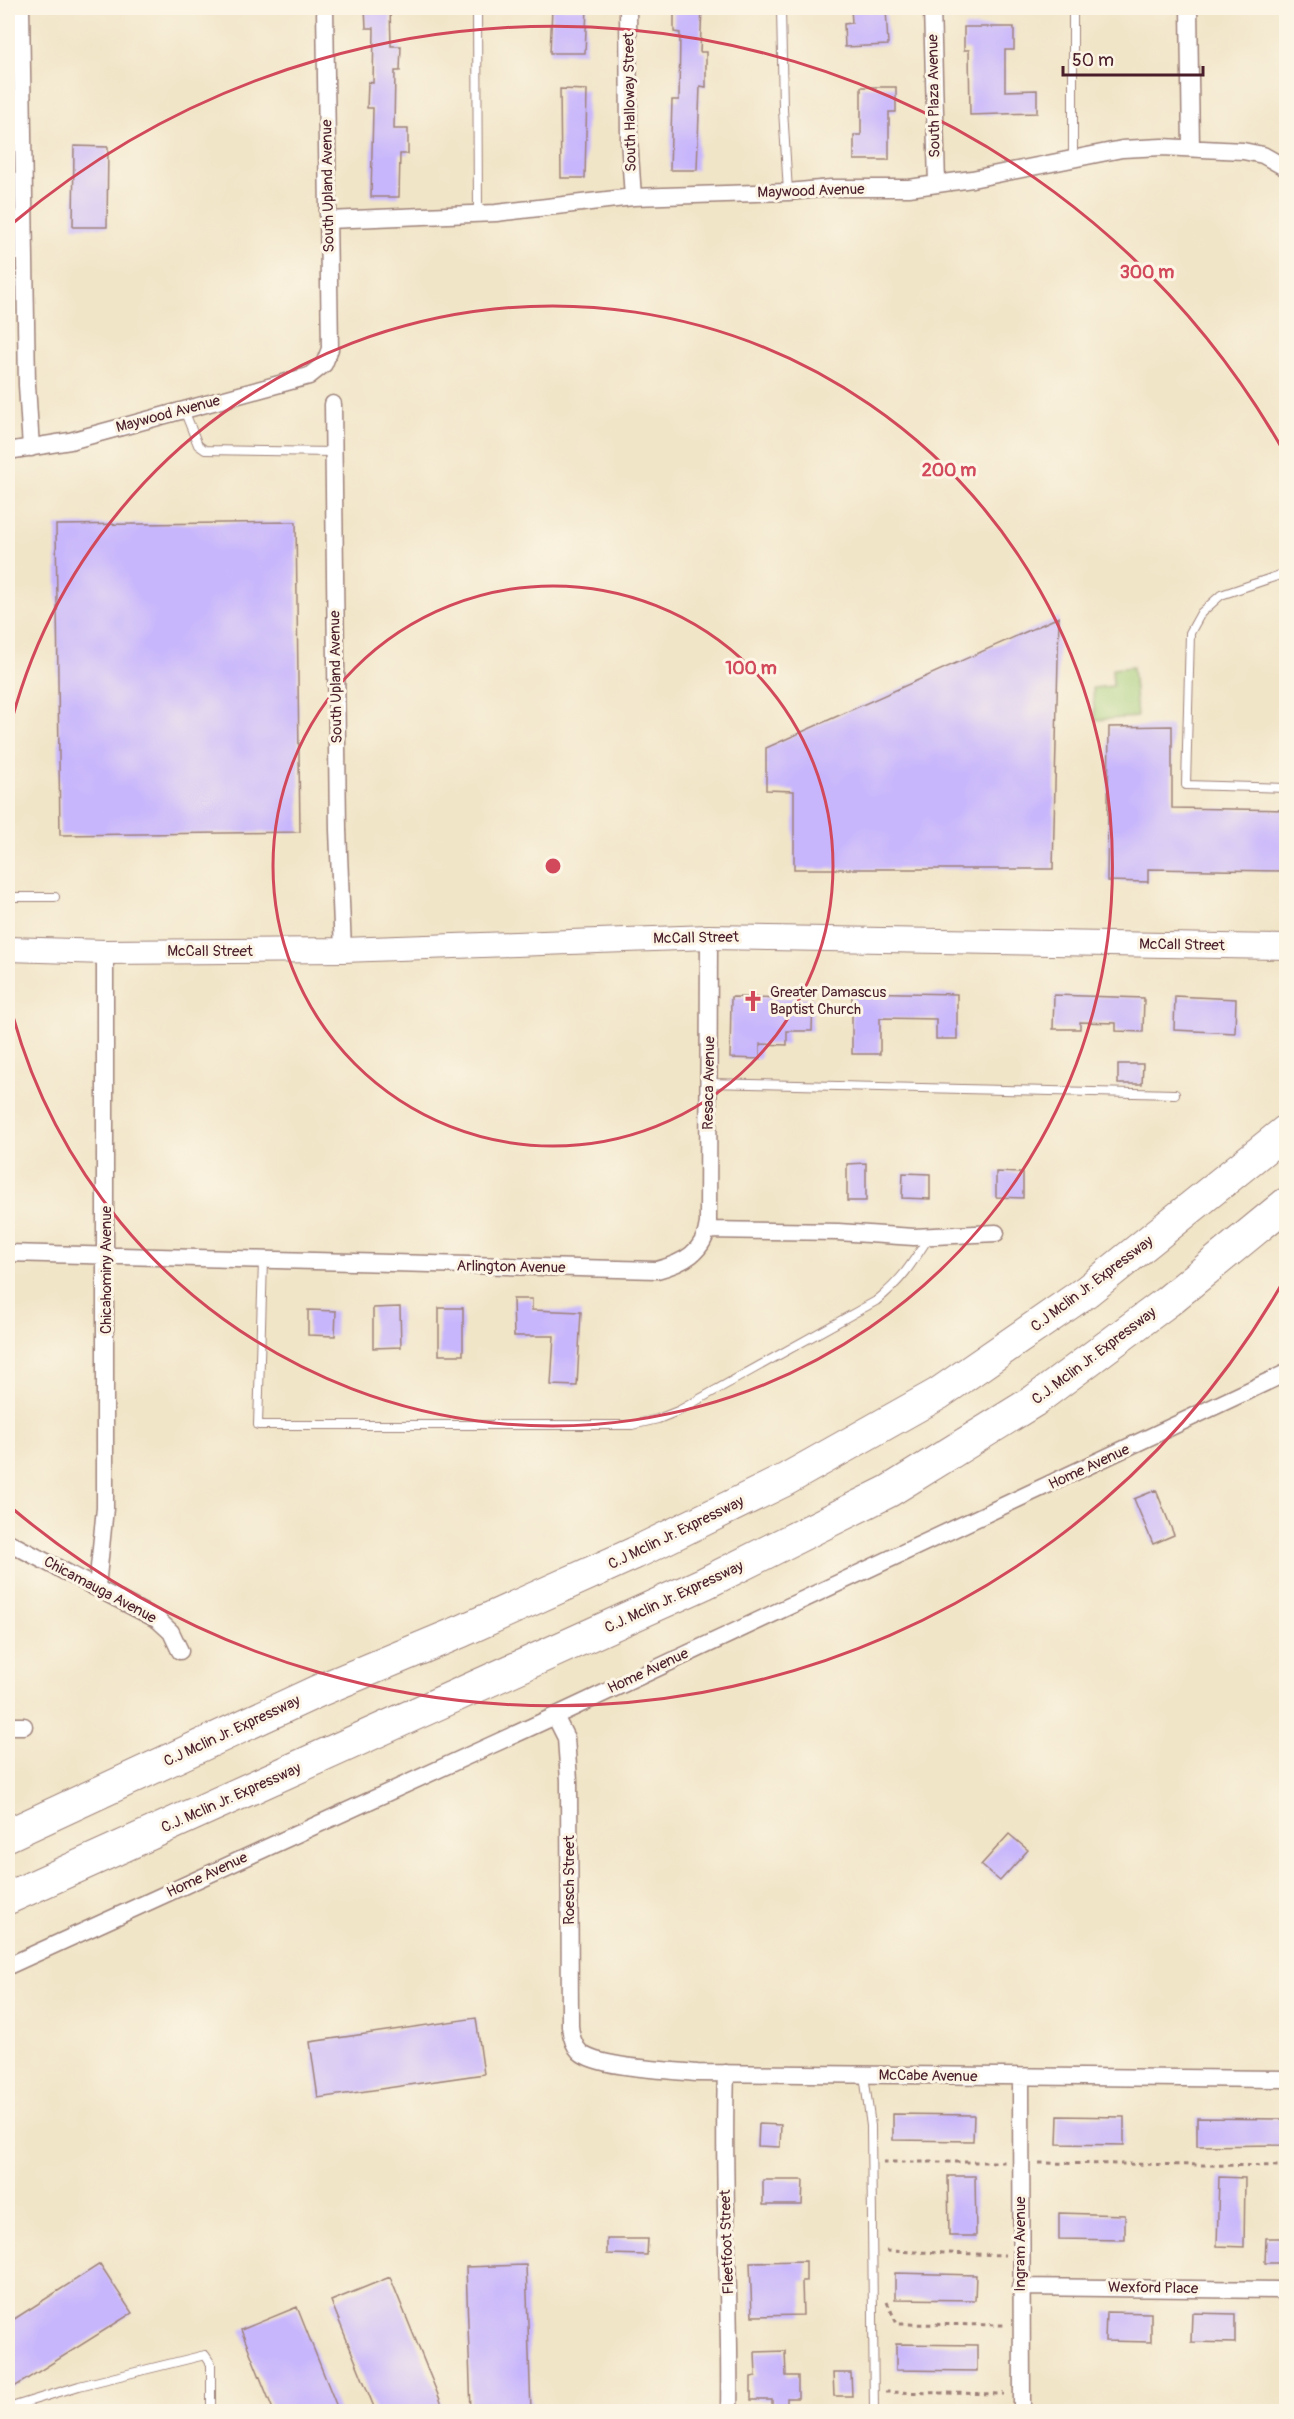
<svg xmlns="http://www.w3.org/2000/svg" width="1294" height="2419" font-family="Pangolin,sans-serif">
<style>
.green{fill:#a4cd79;stroke:#777652;stroke-width:1.5}
.building{fill:#c8b6fc}
.lines{fill:none;stroke-linecap:round;stroke-linejoin:round}
.lane-casing{stroke:#9e827a;stroke-width:10}
.street-casing{stroke:#9e827a;stroke-width:19}
.secondary-casing{stroke:#9e827a;stroke-width:26}
.highway-casing{stroke:#9e827a;stroke-width:34}
.path{stroke:#9e827a;stroke-width:3;stroke-dasharray:4.5 4.5;stroke-linecap:butt}
.lane{stroke:#fff;stroke-width:8}
.street{stroke:#fff;stroke-width:16}
.secondary{stroke:#fff;stroke-width:24}
.highway{stroke:#fff;stroke-width:32}
.ring{fill:none;stroke:#d1495b;stroke-width:3}
.labels{text-anchor:middle;dominant-baseline:central;stroke-width:6;stroke-linejoin:round;paint-order:stroke}
.street-label{font-size:15px;fill:#4a1f2b;stroke:#fcf5e5}
.poi-label{font-size:15px;fill:#4a1f2b;stroke:#fcf5e5;text-anchor:start}
.centre{fill:#d1495b;stroke:#fcf5e5;stroke-width:3}
.ring-label{font-size:18px;text-anchor:middle;font-weight:bold;fill:#d1495b;stroke:#fcf5e5;stroke-width:6;stroke-linejoin:round;paint-order:stroke}
</style>
<rect width="100%" height="100%" fill="#fcf5e5"/>
<filter id="ink" filterUnits="userSpaceOnUse"><feTurbulence type="fractalNoise" baseFrequency=".0167" numOctaves="2"/><feDisplacementMap in="SourceGraphic" scale="12" xChannelSelector="R" yChannelSelector="G"/><feConvolveMatrix kernelMatrix="1 2 1 2 8 2 1 2 1" color-interpolation-filters="sRGB"/></filter>
<filter id="wash" filterUnits="userSpaceOnUse"><feTurbulence type="fractalNoise" baseFrequency=".008" numOctaves="4" result="noise"/><feDisplacementMap in="SourceGraphic" scale="24" xChannelSelector="R" yChannelSelector="G"/><feGaussianBlur stdDeviation="1.35" result="paint"/><feColorMatrix in="noise" values="0 0 0 0 0 0 0 0 0 0 0 0 0 0 0 0 0 1.4 0 .05"/><feComposite in="paint" operator="in"/></filter>
<g filter="url(#wash)">
<rect width="100%" height="100%" fill="#f1e5c8"/>
<path class="green" d="M1133,667L1137,717L1095,720L1093,688L1113,686L1112,669Z"/>
<g id="blocks">
<path class="building" d="M365,8H390L391,46H401L400,71H395L394,129H408V154H400L399,197H371L373,108H367L368,82L373,83L374,28H366Z
M552,8H587L585,53H550Z
M674,8H702L700,52H706V87L700,86L697,170H670L672,100H679L680,33L674,32Z
M851,8H886L888,45L845,47L844,24L852,23Z
M964,27H1014V50H1005V91L1037,90V113L970,115L969,50H964Z
M861,87H896V112H889V160H854V135H861Z
M560,89L587,90L585,178H561Z
M74,146L108,147L107,227H73Z
M296,522L300,832L60,835L56,525Z
M1059,617L1053,869H794V791L766,790V748Z
M1172,726V808L1287,810V871L1148,869V882L1107,881L1109,727Z
M852,992L957,994V1039H936V1019L880,1018V1054H852Z
M1054,995L1144,998L1143,1032L1116,1031V1023L1080,1022V1029H1053Z
M1175,996L1236,999L1235,1033L1174,1030Z
M731,997L813,998L812,1031H787V1045L760,1044V1059L730,1058Z
M1118,1064H1143L1142,1084H1118Z
M866,1163V1201H847V1164Z
M996,1172L1023,1173V1198L996,1197Z
M903,1173L930,1174V1199L902,1198Z
M513,1299H532V1310L581,1312L577,1386L551,1385L554,1336H514Z
M400,1307L401,1347L373,1348V1308Z
M439,1308H463V1355H439Z
M308,1310L336,1311L335,1336L308,1335Z
M1156,1490L1174,1535L1153,1544L1134,1499Z
M1009,1834L1028,1850L1000,1881L981,1865Z
M476,2018L484,2074L318,2098L310,2042Z
M893,2114L974,2115L973,2141L893,2140Z
M1058,2116L1124,2117V2145L1057,2144Z
M1197,2118L1286,2119L1287,2145L1197,2146Z
M759,2124L781,2125L780,2147L758,2146Z
M948,2176H975L976,2236H949Z
M1219,2177L1245,2178L1244,2247L1217,2246Z
M763,2180H803L802,2205H763Z
M1059,2213L1125,2215V2240L1059,2239Z
M1266,2238H1287V2263H1265Z
M607,2239H648L647,2255L607,2254Z
M806,2261V2281H802L803,2315L752,2316L750,2262Z
M100,2264L132,2313L8,2391V2323Z
M526,2265L531,2412H471L466,2267Z
M895,2273L976,2275L975,2300L895,2299Z
M390,2277L445,2412H376L331,2301Z
M297,2307L339,2412H274L241,2330Z
M1106,2312L1151,2313V2342L1105,2341Z
M1192,2313L1235,2314V2343L1191,2342Z
M896,2344L977,2345V2371L896,2370Z
M785,2351L786,2376H798V2398H787V2412H772V2400H751V2377L756,2376L755,2352Z
M833,2373H851L852,2396H834Z"/>
</g>
</g>
<g filter="url(#ink)">
<use href="#blocks" fill-opacity="0" stroke="#9e827a" stroke-width="1.5"/>
<g class="lines">
<defs>
<path id="lane" d="M477,8L478,214
M781,8L783,109L788,192
M1073,8V159
M184,410L198,445L205,450L334,452
M1286,573L1221,595L1201,613L1190,633L1186,785L1286,788
M8,897H55
M709,1083L1175,1094
M263,1261L258,1425H632L658,1419L678,1411L876,1301C902,1280 911,1265 929,1237
M864,2075L871,2126L874,2412
M8,2408L79,2386L205,2355L211,2364V2412"/>
<path id="street" d="M21,8L27,385L31,448
M628,8L629,139L633,197
M932,8L937,184
M1189,8L1191,148
M328,220L496,213L633,197L788,192L831,188H909L972,179L1122,149L1162,147L1243,151L1263,155L1286,168
M333,404L338,830L343,950
M8,451L70,441L309,376L324,364L330,349L325,8
M707,1230L838,1232L914,1237L996,1233
M8,1253L657,1270C683,1263 705,1252 708,1223L709,937
M8,1542L158,1620L171,1632L180,1651
M97,1587L105,1508V952
M555,1716L566,1738L569,1780L570,2026C571,2036 573,2045 580,2052C597,2068 671,2070 697,2073L1286,2079
M8,1726H24
M8,1966L555,1716L1286,1373
M726,2073C722,2186 731,2299 729,2412
M1021,2077L1022,2412
M1020,2287L1277,2290L1286,2293"/>
<path id="secondary" d="M8,949L105,952L343,950L709,937L1286,947"/>
<path id="highway" d="M8,1835L318,1691L462,1631L635,1553L785,1480L938,1394L1087,1291L1286,1131
M8,1898L705,1583L889,1491L1034,1401L1168,1301L1286,1204"/>
</defs>
<use href="#lane" class="lane-casing"/>
<use href="#street" class="street-casing"/>
<use href="#secondary" class="secondary-casing"/>
<use href="#highway" class="highway-casing"/>
<path class="path" d="M883,2162H1006
M1039,2163L1286,2166
M886,2251L1005,2255
M887,2302L897,2324L1005,2325
M885,2392L1004,2394"/>
<use href="#lane" class="lane"/>
<use href="#street" class="street"/>
<use href="#secondary" class="secondary"/>
<use href="#highway" class="highway"/>
</g>
</g>
<g class="ring">
<circle cx="553" cy="866" r="280"/>
<path d="M8 735A560 560 0 1 1 8 997"/>
<path d="M1284 1280A840 840 0 0 1 13 1509M13 223A840 840 0 0 1 1284 452"/>
</g>
<defs>
<symbol id="church-bare" viewBox="-9 -9 18 18"><path d="M-1.2-6h2.4v3.5h3.3v2.4h-3.3V6h-2.4V-.1h-3.3v-2.4h3.3Z" fill="#d1495b" stroke="#fcf5e5" stroke-width="2.5" paint-order="stroke"/></symbol>
</defs>
<g fill-rule="evenodd">
<use href="#church-bare" x="738" y="986" width="30" height="30"/>
</g>
<g class="labels">
<g class="street-label">
<text transform="translate(934 96) rotate(-91)">South Plaza Avenue</text>
<text transform="translate(630 102) rotate(-91)">South Halloway Street</text>
<text transform="translate(328 186) rotate(-91)">South Upland Avenue</text>
<text transform="translate(811 191) rotate(-2)">Maywood Avenue</text>
<text transform="translate(168 414) rotate(-15)">Maywood Avenue</text>
<text transform="translate(336 677) rotate(-91)">South Upland Avenue</text>
<text transform="translate(696 938) rotate(-1)">McCall Street</text>
<text transform="translate(1182 945) rotate(1)">McCall Street</text>
<text x="210" y="951">McCall Street</text>
<text transform="translate(709 1083) rotate(-89)">Resaca Avenue</text>
<text transform="translate(511 1267) rotate(1)">Arlington Avenue</text>
<text transform="translate(106 1270) rotate(-90)">Chicahominy Avenue</text>
<text transform="translate(1092 1284) rotate(-37)">C.J Mclin Jr. Expressway</text>
<text transform="translate(1094 1356) rotate(-37)">C.J. Mclin Jr. Expressway</text>
<text transform="translate(1089 1467) rotate(-25)">Home Avenue</text>
<text transform="translate(676 1533) rotate(-26)">C.J Mclin Jr. Expressway</text>
<text transform="translate(100 1590) rotate(28)">Chicamauga Avenue</text>
<text transform="translate(674 1597) rotate(-25)">C.J. Mclin Jr. Expressway</text>
<text transform="translate(648 1671) rotate(-25)">Home Avenue</text>
<text transform="translate(232 1731) rotate(-25)">C.J Mclin Jr. Expressway</text>
<text transform="translate(231 1798) rotate(-24)">C.J. Mclin Jr. Expressway</text>
<text transform="translate(207 1875) rotate(-25)">Home Avenue</text>
<text transform="translate(569 1880) rotate(-90)">Roesch Street</text>
<text transform="translate(928 2076) rotate(1)">McCabe Avenue</text>
<text transform="translate(727 2242) rotate(-92)">Fleetfoot Street</text>
<text transform="translate(1020 2244) rotate(-90)">Ingram Avenue</text>
<text transform="translate(1153 2288) rotate(1)">Wexford Place</text>
</g>
<g class="poi-label">
<text x="770" y="992">Greater Damascus<tspan x="770" dy="17">Baptist Church</tspan></text>
</g>
</g>
<circle cx="553" cy="866" r="9" class="centre"/>
<g class="ring-label">
<text x="1147" y="278">300 m</text>
<text x="949" y="476">200 m</text>
<text x="751" y="674">100 m</text>
</g>
<rect width="1294" height="2419" fill="none" stroke="#fcf5e5" stroke-width="30"/>
<path d="M1063 66v9h140v-9" fill="none" stroke="#4a1f2b" stroke-width="3"/>
<text x="1072" y="66" font-size="18" fill="#4a1f2b" stroke="#fcf5e5" stroke-width="4.5" paint-order="stroke">50 m</text>
</svg>
